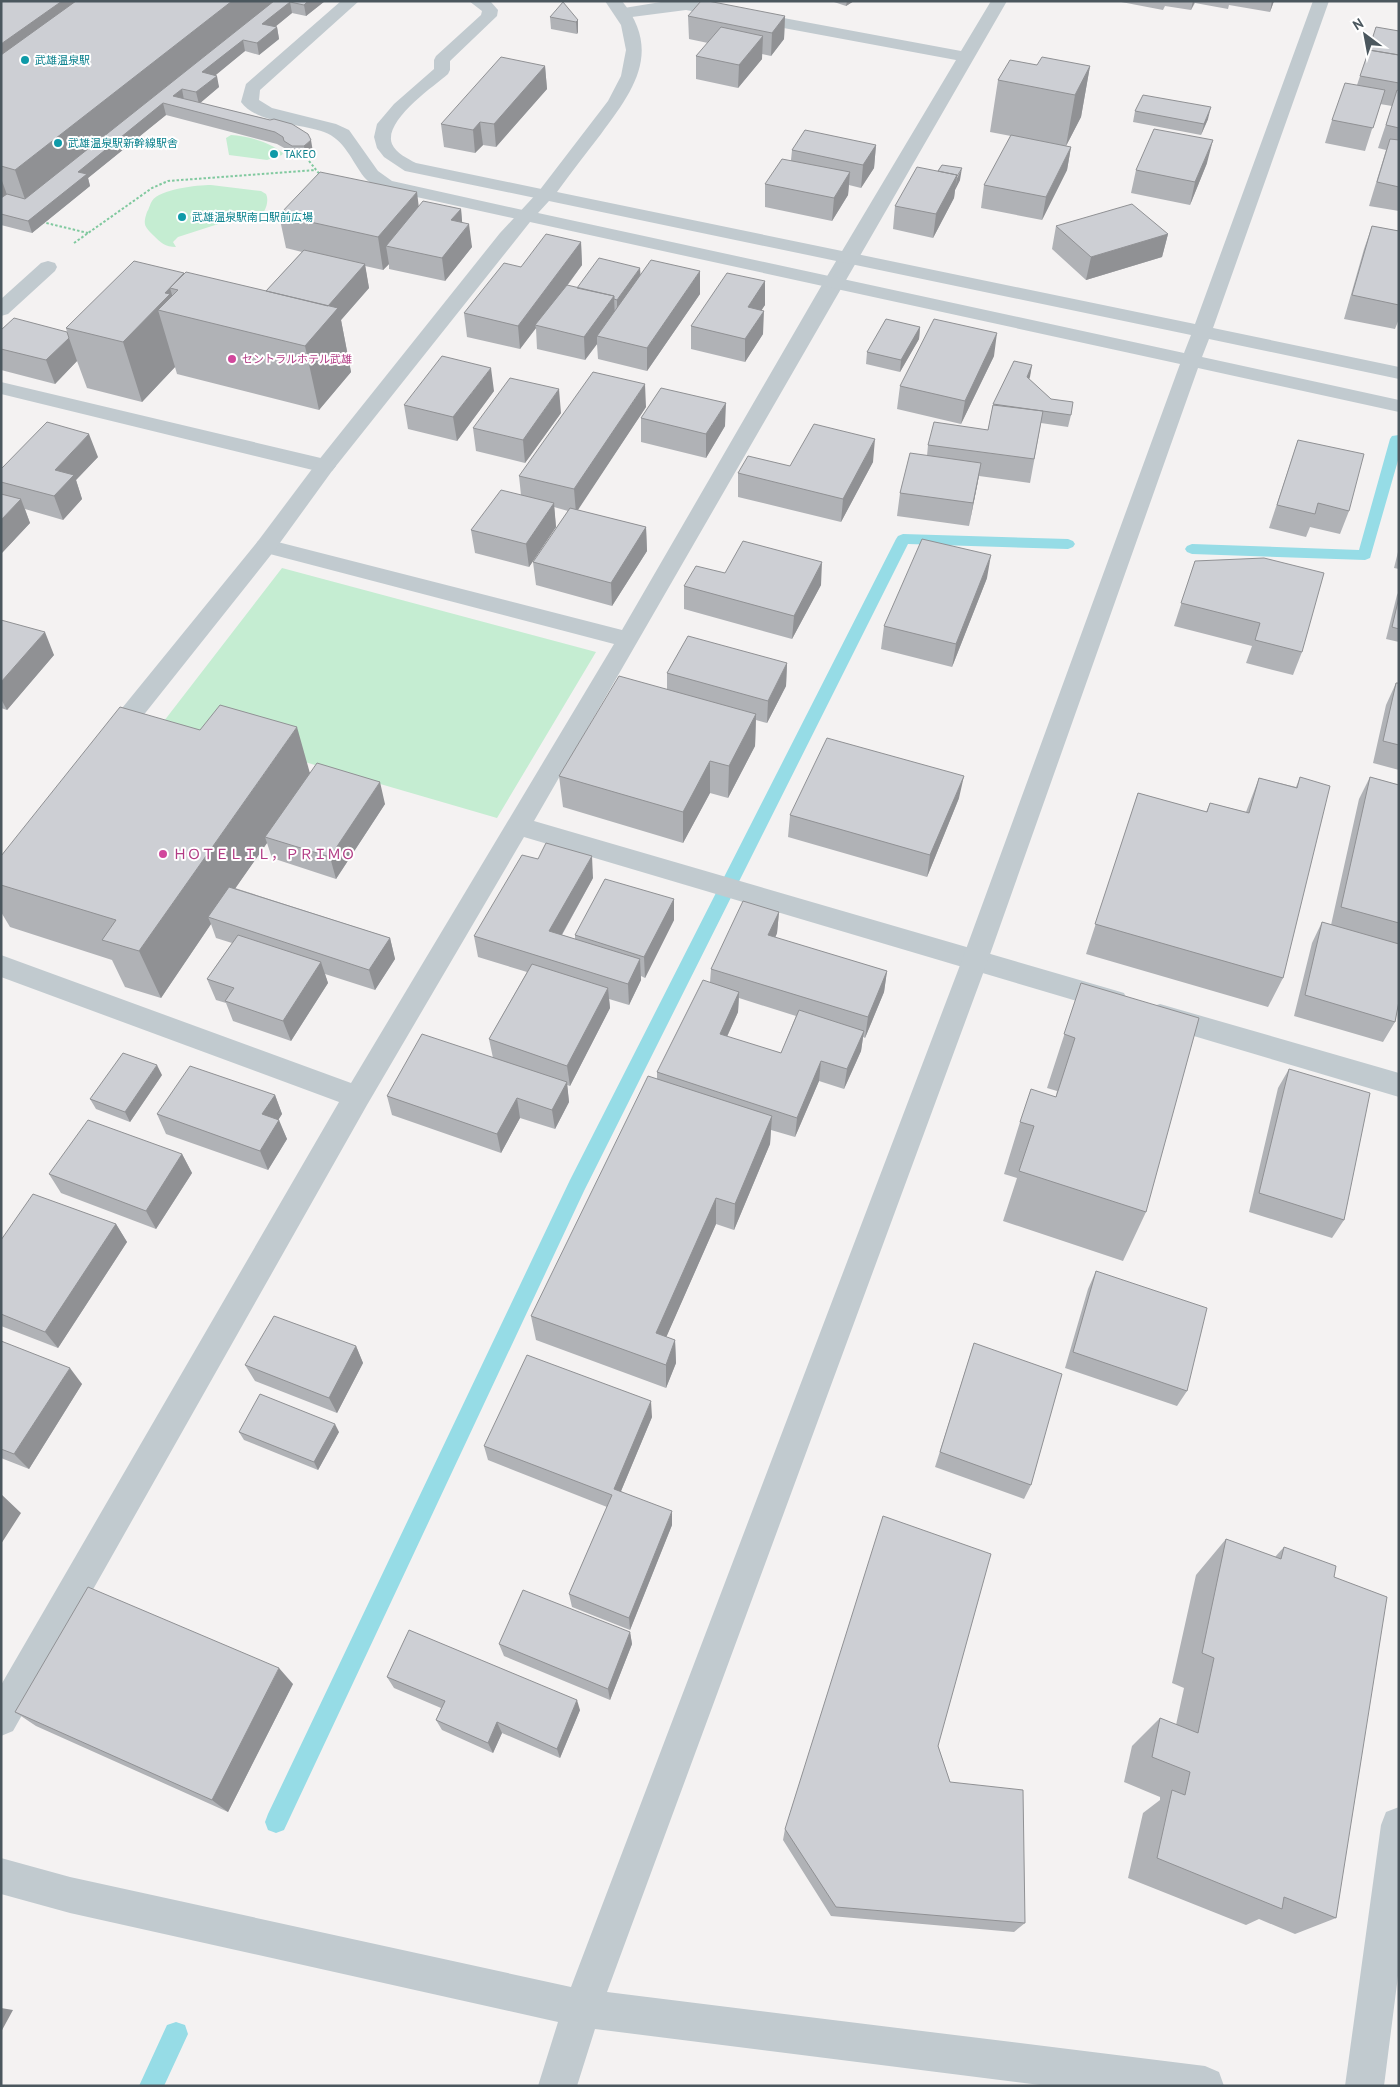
<svg xmlns="http://www.w3.org/2000/svg" width="1400" height="2087" font-family="'PT Sans','Noto Sans JP',sans-serif">
<style>
.green{fill:#c5edd2}
.lines{fill:none;stroke-linecap:round;stroke-linejoin:round}
.stream{fill:#96dce6;fill-rule:evenodd}
.path{stroke:#80c99f;stroke-width:2;stroke-dasharray:2.5 2;stroke-linecap:butt}
.minor{fill:#c1cacf;fill-rule:evenodd}
.tertiary{fill:#c1cacf;fill-rule:evenodd}
.wall{fill:#b0b2b6;fill-rule:evenodd}
.shaded-wall{fill:#909194}
.building{fill:#cdcfd4;stroke:#909194}
.culture-dot{fill:#0f9aa8;stroke:#fff;stroke-width:2}
.hotel-dot{fill:#d1479c;stroke:#fff;stroke-width:2}
.labels{text-anchor:middle;dominant-baseline:central;stroke-width:4;stroke-linejoin:round;paint-order:stroke}
.far-culture-label{font-size:11px;fill:#0d838f;stroke:#fff;text-anchor:start}
.far-hotel-label{font-size:11px;fill:#b23c85;stroke:#fff;text-anchor:start}
.hotel-label{font-size:14px;fill:#b23c85;stroke:#fff;text-anchor:start}
</style>
<rect width="100%" height="100%" fill="#f4f2f2"/>
<path class="green" d="M231,135C248,136 269,142 283,153L282,155L267,160L229,155L226,138Z
M211,185L261,191L266,194C270,202 264,215 257,220L253,216H243L178,237L173,242L176,247C165,247 161,243 153,235C144,226 143,224 147,212C149,209 150,204 152,201C160,189 197,185 211,185Z
M282,568L596,652L497,818L164,721Z"/>
<g class="lines">
<path class="stream" d="M1399,435V457L1370,558L1365,560L1192,554L1187,552L1185,549L1187,546L1192,544L1359,550L1390,439L1392,436Z
M903,534L1068,539L1073,541L1075,544L1073,547L1068,549L908,544L584,1191L284,1830L276,1833L268,1830L265,1822L268,1814L570,1180L896,539L898,536Z
M176,2022L185,2025L188,2034L164,2086H139L167,2025Z"/>
<path class="path" d="M309,161L321,176
M42,222L88,233
M74,243L152,188L168,181L316,170"/>
<path class="minor" d="M341,1H359L260,90L259,100L272,108L336,124L349,130L378,171L392,181L532,212L535,216L532,220L526,221L380,189C375,185 368,182 364,177C352,161 344,139 324,132C301,124 256,123 241,102L246,84Z
M469,1L491,2L498,10L497,16L450,61V70L448,74C433,87 383,121 392,144C396,153 408,159 416,163L551,191L554,195L551,199L545,200L405,171L384,157L377,148L374,137L377,124L394,104L434,69V60L436,56L481,15L482,11Z
M667,1H692L961,51L991,1H1007L534,821L1114,990L1124,993L1128,1001L1124,1009L1114,1012L524,837L367,1105L13,1731L1,1736V1685L339,1102L1,977V955L351,1083L614,644L266,553L258,551L255,546L258,541L266,539L622,630L823,283L956,60L686,10L624,18L618,16L616,13L618,10L624,8Z
M48,261L55,263L57,267L55,271L8,314L1,316V299L41,263Z
M1,382L325,459L332,461L336,466L332,471L325,473L1,394Z
M1160,1004L1399,1073V1097L1150,1023L1146,1015L1150,1007Z
M1399,1807V1968L1384,2086H1345L1381,1825L1386,1812Z"/>
<path class="tertiary" d="M605,1H622C662,51 634,90 601,134C586,153 571,173 557,192L1195,324L1313,1H1329L1213,328L1399,367V379L1209,339L1202,357L1399,400V412L1198,368L988,960L607,1992L1205,2066L1219,2072L1224,2086H1048L595,2029L577,2086H538L558,2022L70,1913L1,1894V1858L70,1877L571,1987L962,960L1180,364L530,222L332,471L274,551L119,746L110,749L101,746L98,740L101,734L258,541L318,461L500,233L539,191L608,101L621,76L626,50L621,25ZM549,201L1191,335L1184,353L538,213Z"/>
</g>
<path class="wall" d="M1,1H273V2L325,1L306,16L292,13L275,27H277L279,39L259,55L245,51L215,75L219,87L200,103L270,120L313,152L306,158H294L287,153L286,149L277,144L166,115L88,178L90,186L32,233L1,225Z
M831,1H854L846,6Z
M1116,1H1274L1270,12L1229,5L1228,9L1195,3L1191,10L1165,6L1163,10Z
M688,16H785L784,39L771,56L762,54V59L738,88L696,79V56L708,43L689,39Z
M550,17L578,20V32L577,34L551,29Z
M1399,31V211L1369,206L1386,150L1378,148L1392,106L1380,104L1365,151L1325,143L1332,120L1357,85L1367,55Z
M1037,65L1090,66L1081,117L1066,146L1071,147L1067,170L1042,220L981,208L984,185L1011,136L990,132L998,80Z
M545,66L547,89L496,147L483,145L475,153L444,147L441,124Z
M1135,111L1208,119L1201,135L1133,122Z
M876,145L874,168L861,188L849,185L848,195L832,221L765,207V184L791,160L792,150Z
M1207,163L1190,205L1131,193L1136,170Z
M942,165L960,180L955,190L954,198L933,238L893,229L895,206L938,171Z
M419,206L461,209L462,223L472,247L445,281L389,269V264L383,270L365,266L369,288L341,320L351,372L319,410L177,374L175,367L142,402L87,388L77,361L55,384L1,370V330L67,332L66,328L184,274L266,291L302,252L286,248L279,215Z
M1056,226L1168,234L1162,257L1086,280L1052,249Z
M1372,226L1399,231V319L1395,329L1344,319L1364,249Z
M581,242L582,265L567,286L577,288L640,275L700,294L647,371L598,359L597,344L585,360L537,349L536,328L520,349L467,337L464,313L521,267Z
M765,281V305L761,310L763,334L745,362L691,349V326Z
M920,327L919,339L900,372L866,364L867,352Z
M994,356L961,424L897,409L900,386Z
M1014,361L1032,365L1029,379L1051,399L1071,415L1068,427L1041,423L1030,483L979,476L969,526L897,516L900,493L927,456L928,445L988,430L993,405Z
M494,391L457,441L408,429L404,405Z
M646,407L577,510L646,527L647,551L612,606L536,585L533,562L568,511L554,507L556,527L529,567L475,553L471,530L521,495L519,476Z
M561,413L525,463L476,451L473,428Z
M641,418L725,426L706,458L641,442Z
M1298,440L1349,511L1340,534L1310,527L1306,537L1269,528Z
M98,457L76,480L82,499L63,520L25,509L30,523L1,554V469Z
M873,462L841,522L738,497V473Z
M1399,548V569L1394,568Z
M1195,561L1302,652L1293,675L1246,663L1252,646L1174,626Z
M725,573L821,585L792,639L684,609V586Z
M987,578L952,667L881,649L884,626Z
M1399,591V642L1386,639L1397,595Z
M1,620L54,655L7,710L1,708Z
M787,663L786,686L767,723L756,720L755,746L728,798L710,793L683,843L563,807L559,776L667,690V673Z
M1396,683H1399V770L1373,763L1386,705Z
M310,772L385,804L336,879L272,858L267,843L235,888L390,938L395,959L375,990L325,974L328,983L291,1041L233,1021L226,1003L216,1000L207,979L232,943L216,938L211,924L161,998L125,987L112,960L10,927L1,912V856Z
M1300,777L1283,978L1268,1007L1086,954L1138,793L1206,812L1210,803L1246,812L1259,778L1296,787Z
M1370,777L1399,785V1001L1395,1022L1383,1042L1294,1016L1312,943L1322,922L1331,925L1359,799Z
M959,798L927,877L788,837L790,815Z
M593,878L562,935L575,939V935L674,899V920L645,978L641,976V980L629,1005L609,999L610,1008L570,1086L567,1085L569,1102L555,1129L520,1118L501,1153L392,1115L387,1096L493,1058L489,1039L527,972L478,957L474,936Z
M779,912L777,933L775,938L887,971L884,992L865,1038L863,1037L861,1051L844,1089L819,1081L795,1137L771,1130L770,1144L734,1230L716,1224L666,1337L675,1340L676,1363L666,1388L536,1340L531,1316L657,1079V1072L710,982L711,969ZM739,998L796,1016L781,1053L727,1037L738,1012Z
M1081,983L1146,1212L1123,1261L1003,1221L1017,1178L1004,1174L1020,1122L1056,1097L1057,1091L1047,1088Z
M1289,1069L1344,1220L1332,1238L1249,1212L1278,1088Z
M162,1075L130,1122L96,1109L90,1099Z
M275,1095L282,1114L278,1120L287,1139L268,1170L166,1134L157,1114Z
M182,1154L192,1173L156,1229L61,1193L49,1174Z
M116,1224L127,1242L58,1348L1,1326V1240Z
M1096,1271L1187,1391L1177,1406L1065,1368L1088,1289Z
M1,1341L82,1384L29,1469L1,1458Z
M974,1343L1031,1485L1024,1499L935,1467Z
M356,1346L363,1363L337,1413L255,1381L245,1365Z
M652,1417L621,1491L672,1525L630,1630L572,1607L569,1594L607,1507L488,1460L484,1446Z
M239,1432H339L318,1470L244,1440Z
M1226,1539L1275,1557L1284,1547L1334,1577L1336,1918L1295,1934L1259,1919L1246,1925L1128,1878L1143,1813L1160,1800V1797L1124,1782L1132,1746L1160,1718L1176,1725L1184,1688L1172,1683L1196,1575Z
M630,1632L632,1644L610,1700L504,1656L499,1644Z
M387,1677L580,1710L560,1758L502,1733L493,1753L442,1730L436,1720L441,1708L394,1688Z
M293,1684L228,1812L36,1726L15,1712Z
M938,1746L950,1782L1025,1923L1014,1932L831,1916L783,1840L785,1829Z"/>
<path class="shaded-wall" d="M62,1H88L1,94V44Z
M232,1H273L275,13L290,2L292,13L265,35L243,40L245,51L205,84L202,72L163,103L166,115L88,178L90,186L32,233L28,221L29,211L15,170Z
M308,1H325L306,16L304,5Z
M847,1H854L846,6Z
M1193,1H1195L1191,10Z
M1272,1H1274L1270,12Z
M785,16L784,39L771,56L772,33Z
M578,20V32L577,34L576,22Z
M277,27L279,39L259,55L257,43Z
M763,36L762,59L738,88L739,65Z
M545,66L547,89L496,147L494,124Z
M1090,66L1081,117L1066,146L1075,95Z
M217,76L219,87L199,104L196,92Z
M182,89L184,100L176,107L173,96Z
M1211,107L1208,119L1201,135L1204,124Z
M480,122L483,145L475,153L473,130Z
M311,140L313,152L306,158L304,146Z
M1213,140L1207,163L1190,205L1195,182Z
M876,145L874,168L861,188L863,165Z
M1071,147L1067,170L1042,220L1046,197Z
M962,168L960,180L955,190L957,178Z
M850,172L848,195L832,221L834,198Z
M957,175L954,198L933,238L936,214Z
M1,178L11,206L1,213Z
M417,192L421,225L386,246L389,264L383,270L378,237Z
M461,209L463,232L469,224L472,247L445,281L442,258L451,220Z
M1168,234L1162,257L1086,280L1091,257Z
M581,242L582,265L537,326L535,325L536,328L520,349L518,326Z
M365,264L369,288L341,320L351,372L319,410L305,346L322,312Z
M640,268L641,280L617,312V300Z
M700,271V294L647,371V348Z
M184,273L197,320L178,290L170,288L178,315L158,310L175,367L142,402L123,342L165,293Z
M765,281V305L748,331V307Z
M614,296L615,320L597,336V344L585,360L584,337Z
M764,311L763,334L745,362V339Z
M920,327L919,339L900,372L901,360Z
M997,333L994,356L961,424L965,401Z
M69,338L77,361L55,384L46,360Z
M1032,365L1030,377L1024,390L1027,377Z
M491,368L494,391L457,441L453,417Z
M645,384L646,407L576,513L574,489Z
M559,389L561,413L525,463L523,440Z
M726,403L725,426L706,458V434Z
M89,434L98,457L76,480L82,499L63,520L54,496L55,470Z
M875,439L873,462L841,522L843,499Z
M981,463L977,486L969,526L973,503Z
M21,499L30,523L1,554V520Z
M554,503L556,527L529,567L526,544Z
M646,527L647,551L612,606L611,583Z
M991,555L987,578L952,667L956,644Z
M822,562L821,585L792,639L794,616Z
M45,632L54,655L7,710L1,699V682Z
M787,663L786,686L767,723L768,701Z
M756,714L755,746L728,798L729,766Z
M297,727L311,777L265,837L267,843L214,919L208,917L211,924L161,998L139,951Z
M710,761V793L683,843V812Z
M964,776L959,798L927,877L930,855Z
M380,782L385,804L336,879L330,857Z
M592,856L593,878L552,952L549,931Z
M674,899V920L645,978L644,957Z
M779,912L777,933L767,956L768,935Z
M390,938L395,959L375,990L369,970Z
M640,959L641,980L629,1005L628,984Z
M321,962L328,983L291,1041L283,1021Z
M887,971L884,992L865,1038L868,1017Z
M608,988L610,1008L570,1086L567,1066Z
M739,992L738,1012L719,1054L720,1034Z
M864,1031L861,1051L844,1089L847,1069Z
M821,1061L819,1081L795,1137L797,1118Z
M157,1065L162,1075L130,1122L125,1112Z
M567,1082L569,1102L555,1129L552,1110Z
M275,1095L282,1114L270,1133L262,1114Z
M517,1098L520,1118L501,1153L497,1134Z
M772,1116L770,1144L734,1230L735,1204Z
M279,1120L287,1139L268,1170L260,1151Z
M182,1154L192,1173L156,1229L146,1211Z
M716,1198V1224L658,1356L656,1333Z
M116,1224L127,1242L58,1348L45,1332Z
M675,1340L676,1363L666,1388V1365Z
M356,1346L363,1363L337,1413L329,1398Z
M70,1368L82,1384L29,1469L14,1454Z
M651,1401L652,1417L616,1503L614,1489Z
M335,1424L339,1432L318,1470L314,1462Z
M1,1494L21,1513L1,1544Z
M672,1511V1525L630,1630L629,1618Z
M630,1632L632,1644L610,1700L608,1689Z
M279,1668L293,1684L228,1812L212,1800Z
M577,1700L580,1710L560,1758L557,1749Z
M497,1722L502,1733L493,1753L488,1743Z
M1,2008L13,2010L1,2032Z"/>
<path class="building" d="M1,1H62L1,44Z
M76,1H232L15,170L1,166V55Z
M274,1H308L304,5L290,2L262,24L277,27L257,43L243,40L202,72L217,76L196,92L182,89L173,96L270,120L274,119L292,124L308,134L311,140L304,146H292L284,141L283,137L275,132L163,103L78,172L87,174L28,221L1,214V198L7,194L25,199Z
M701,1H708L785,16L772,33L688,16Z
M563,2L578,20L576,22L550,17Z
M721,27L763,36L739,65L696,56Z
M1376,27L1399,31V55L1369,50L1367,55Z
M1369,50L1399,55V83L1360,76Z
M501,57L545,66L494,124L480,122L473,130L441,124Z
M1042,57L1090,66L1075,95L998,80L1010,60L1037,65Z
M1345,83L1385,90L1373,128L1332,120Z
M1397,90L1399,91V128L1386,125Z
M1143,95L1211,107L1204,124L1135,111Z
M1154,129L1213,140L1195,182L1136,170Z
M805,130L876,145L863,165L792,150Z
M1011,135L1071,147L1046,197L984,185Z
M1390,139L1399,140V187L1377,182Z
M782,159L850,172L834,198L765,184Z
M942,165L962,168L956,178L957,175L938,171Z
M917,167L957,175L936,214L895,206Z
M320,172L417,192L378,237L279,215Z
M423,201L461,209L451,220L469,224L442,258L386,246Z
M1132,204L1168,234L1091,257L1056,226Z
M1372,226L1399,231V305L1352,295Z
M546,234L581,242L518,326L464,313L504,263L521,267Z
M304,250L365,264L328,306L266,291Z
M599,258L640,268L617,300L614,299V296L577,288Z
M651,260L700,271L647,348L597,336Z
M134,261L184,273L165,293L170,294L123,342L66,328Z
M186,272L338,308L305,346L158,310L178,290L170,288Z
M727,273L765,281L748,307L764,311L745,339L691,326Z
M567,285L614,296L584,337L535,325Z
M14,318L67,332L69,338L46,360L1,349V330Z
M886,319L920,327L901,360L867,352Z
M934,319L997,333L965,401L900,386Z
M442,356L491,368L453,417L404,405Z
M1014,361L1032,365L1027,377L1051,399L1073,402L1071,415L993,404Z
M593,372L645,384L574,489L519,476Z
M510,378L559,389L523,440L473,428Z
M661,388L726,403L706,434L641,418Z
M993,405L1043,411L1034,459L928,445L934,422L988,430Z
M47,422L89,434L55,470L74,475L54,496L1,482V469Z
M814,424L875,439L843,499L738,473L748,456L790,466Z
M1298,440L1364,454L1349,511L1318,503L1315,514L1277,505Z
M910,453L981,463L973,503L900,493Z
M501,490L554,503L526,544L471,530Z
M1,494L21,499L1,520Z
M570,508L646,527L611,583L533,562Z
M922,539L991,555L956,644L884,626Z
M743,541L822,562L794,616L684,586L696,566L725,573Z
M1264,558L1324,573L1302,652L1255,640L1260,623L1181,603L1195,561Z
M1399,597V629L1392,627Z
M1,620L45,632L1,682Z
M688,636L787,663L768,701L667,673Z
M619,676L756,714L729,766L710,761L683,812L559,776Z
M1396,683H1399V745L1383,741Z
M220,705L297,727L139,951L102,940L116,920L1,885V856L120,707L200,730Z
M827,738L964,776L930,855L790,815Z
M317,763L380,782L330,857L265,837Z
M1300,777L1330,786L1283,978L1095,924L1138,793L1207,812L1210,803L1249,813L1259,778L1297,788Z
M1370,777L1399,785V923L1341,907Z
M546,843L592,856L549,931L640,959L628,984L474,936L522,855L538,859Z
M605,879L674,899L644,957L575,935Z
M229,887L390,938L369,970L208,917Z
M743,901L779,912L768,935L887,971L868,1017L711,969Z
M1322,922L1399,944V1001L1395,1022L1305,995Z
M238,935L321,962L283,1021L225,1001L234,988L207,979Z
M532,964L608,988L567,1066L489,1039Z
M703,980L739,992L720,1034L781,1053L799,1010L864,1031L847,1069L821,1061L797,1118L657,1072Z
M1081,983L1199,1018L1146,1212L1019,1171L1034,1126L1020,1122L1031,1089L1056,1097L1075,1038L1064,1034Z
M422,1034L567,1082L552,1110L517,1098L497,1134L387,1096Z
M123,1053L157,1065L125,1112L90,1099Z
M190,1066L275,1095L262,1114L279,1120L260,1151L157,1114Z
M1289,1069L1370,1093L1344,1220L1259,1193Z
M648,1076L772,1116L735,1204L716,1198L656,1333L675,1340L666,1365L531,1316Z
M88,1120L182,1154L146,1211L49,1174Z
M33,1194L116,1224L45,1332L1,1314V1240Z
M1096,1271L1207,1308L1187,1391L1073,1352Z
M274,1316L356,1346L329,1398L245,1365Z
M1,1341L70,1368L14,1454L1,1449Z
M974,1343L1062,1374L1031,1485L940,1452Z
M527,1355L651,1401L614,1489L672,1511L629,1618L569,1594L612,1495L484,1446Z
M260,1394L335,1424L314,1462L239,1432Z
M883,1516L991,1554L938,1746L950,1782L1023,1790L1025,1923L836,1907L785,1829Z
M1226,1539L1281,1559L1284,1547L1336,1566L1334,1577L1387,1597L1336,1918L1284,1897L1282,1909L1157,1858L1172,1790L1185,1795L1190,1772L1152,1757L1160,1718L1198,1733L1214,1658L1202,1653Z
M88,1587L279,1668L212,1800L15,1712Z
M523,1590L630,1632L608,1689L499,1644Z
M409,1630L577,1700L557,1749L497,1722L488,1743L436,1720L445,1701L387,1677Z"/>
<g class="culture-dot">
<circle cx="25" cy="60" r="5"/>
<circle cx="58" cy="143" r="5"/>
<circle cx="274" cy="154" r="5"/>
<circle cx="182" cy="217" r="5"/>
</g>
<g class="hotel-dot">
<circle cx="232" cy="359" r="5"/>
<circle cx="163" cy="854" r="5"/>
</g>
<g class="labels">
<g class="far-culture-label">
<text x="35" y="60">武雄温泉駅</text>
<text x="68" y="143">武雄温泉駅新幹線駅舎</text>
<text x="284" y="154">TAKEO</text>
<text x="192" y="217">武雄温泉駅南口駅前広場</text>
</g>
<g class="far-hotel-label">
<text x="242" y="359">セントラルホテル武雄</text>
</g>
<g class="hotel-label">
<text x="173" y="854">ＨＯＴＥＬＩＬ，ＰＲＩＭＯ</text>
</g>
</g>
<rect width="1400" height="2087" fill="none" stroke="#4b575e" stroke-width="5"/>
<g transform="translate(1365 35) rotate(328)" stroke="#ffffff" stroke-width="4" paint-order="stroke">
<path d="M0-4L9 19L0 12L-9 19Z" fill="#4b575e"/>
<text y="-8" font-size="14" font-weight="bold" text-anchor="middle" fill="#4b575e">N</text>
</g>
</svg>
